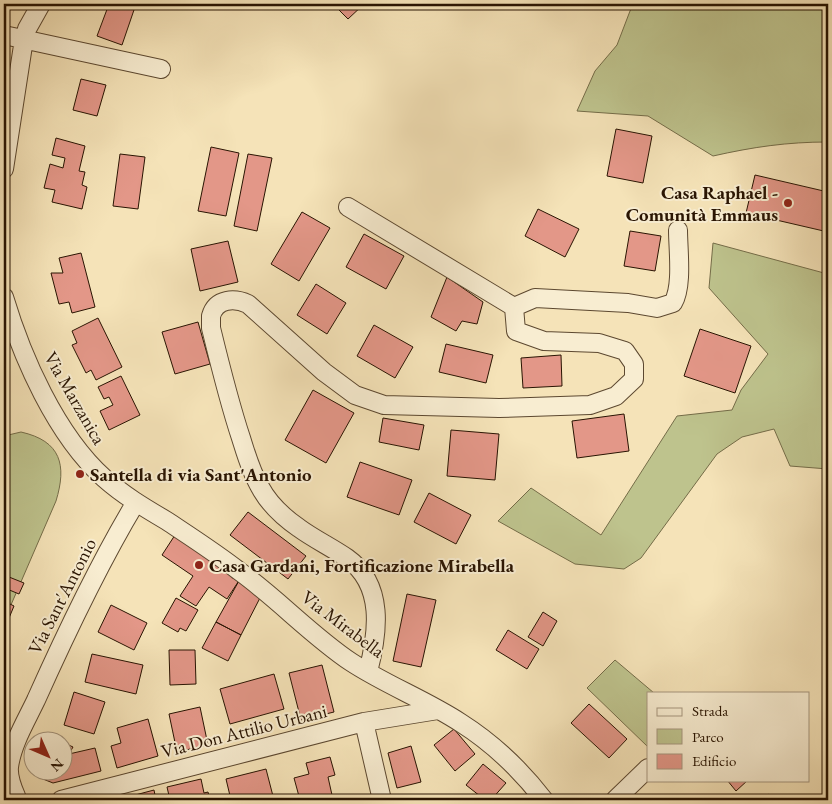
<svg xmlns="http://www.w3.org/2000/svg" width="832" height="804" font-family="'EB Garamond',serif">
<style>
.green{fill:#bec38d;stroke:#746c48}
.building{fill:#e39788;stroke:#291402}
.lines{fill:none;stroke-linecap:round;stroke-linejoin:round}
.minor-casing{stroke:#5c4830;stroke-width:20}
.minor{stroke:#f8edd1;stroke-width:18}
.poi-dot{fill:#8f2418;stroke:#f8edd1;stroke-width:2}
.labels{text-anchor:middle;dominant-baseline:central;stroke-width:4;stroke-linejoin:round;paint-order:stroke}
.poi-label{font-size:19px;font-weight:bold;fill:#291402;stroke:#f8edd1;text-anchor:start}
.street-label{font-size:19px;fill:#291402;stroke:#f8edd1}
</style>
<rect width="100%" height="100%" fill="#f5e3b8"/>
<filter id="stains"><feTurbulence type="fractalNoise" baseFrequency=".004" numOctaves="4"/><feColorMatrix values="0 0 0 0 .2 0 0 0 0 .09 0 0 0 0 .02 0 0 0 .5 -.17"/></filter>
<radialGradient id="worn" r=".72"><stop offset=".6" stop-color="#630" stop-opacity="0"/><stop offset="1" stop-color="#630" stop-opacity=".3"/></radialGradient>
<path class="green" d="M634,4H828V142C787,142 753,147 713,156L648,116L577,111L595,71L617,45L630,11Z
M713,243L824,273L828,272V469L790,466L774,429L742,437L717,454L641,558L624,569L575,564L498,521L531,488L601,535L677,416L732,410L741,390L768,354L709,288Z
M21,432C61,441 67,465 56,501L4,621V436Z
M615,660L654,693H648V747L587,688Z"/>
<path class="building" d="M109,4H136L122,45L97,36Z
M336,4H364L348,19L334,5Z
M81,79L106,85L97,116L73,110Z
M616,129L652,136L643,183L607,176Z
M56,138L85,146L79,171L85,172L82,185L87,187L82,209L52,202L55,190L44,188L50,164L63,168L65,158L52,155Z
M211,147L239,153L226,216L198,211Z
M120,154L145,157L138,209L113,206Z
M248,154L272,158L257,231L234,226Z
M755,175L828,192V232L746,213Z
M538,209L579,229L565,257L525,236Z
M302,212L330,228L299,281L271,264Z
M630,231L661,236L655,271L624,266Z
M364,234L404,256L386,289L346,267Z
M228,241L238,282L200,291L191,249Z
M81,253L95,307L72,313L69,302L59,304L51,273H63L59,258Z
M447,277L483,302L477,324L462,321L456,331L431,317Z
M316,284L346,303L327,334L297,315Z
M98,318L122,367L96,380L91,370L86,373L72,345L77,343L72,331Z
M198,322L210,364L175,374L162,332Z
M374,325L413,347L395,378L357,356Z
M700,329L751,346L735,393L684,376Z
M446,344L493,355L486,383L439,372Z
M561,355L562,386L523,388L521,358Z
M121,376L140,415L109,430L100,411L113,405L109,397L104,399L98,387Z
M313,390L354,413L326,463L285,440Z
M624,414L629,451L577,458L572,421Z
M383,418L424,425L419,450L379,442Z
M451,430L499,434L495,480L447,476Z
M360,462L412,480L399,515L347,497Z
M429,493L471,515L456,544L414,522Z
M248,512L306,556L288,579L230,535Z
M175,535L240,579L227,599L209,587L196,606L180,596L193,576L162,555Z
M9,577L24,583L19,594L7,589L4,596V584L5,585Z
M240,579L262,594L241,635L216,622Z
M407,594L436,600L421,667L393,661Z
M176,598L198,610L186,631L180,628L178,632L162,623Z
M4,601L14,606L4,630Z
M111,605L147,623L134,650L98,632Z
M543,612L557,621L543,646L528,637Z
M216,622L241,635L228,661L202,648Z
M508,630L539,649L527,669L496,650Z
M169,650H195L196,684L170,685Z
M92,654L143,665L136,694L85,682Z
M322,665L334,712L301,720L289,673Z
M274,674L284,709L230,724L220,689Z
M74,692L105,702L94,734L64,725Z
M589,704L627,739L609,758L571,723Z
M200,707L208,745L177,752L169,714Z
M148,719L158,756L117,768L111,746L121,743L117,728Z
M454,729L475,754L455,771L434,745Z
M62,742L73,747L69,754L95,748L101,771L53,783L38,777L40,772H62Z
M411,746L421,782L397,788L388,753Z
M330,757L335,775L328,777L332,795L313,800H300L294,778L309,774L306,763Z
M483,764L506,783L491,800H485L466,785Z
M266,769L274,800H231L226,779Z
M201,779L204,793L208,792L210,800H170L167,787Z
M727,780H748L736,791Z
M154,790L156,800H125L124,798Z
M769,794L775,800H762Z"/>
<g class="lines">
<defs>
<path id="minor" d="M4,35L161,69
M4,169L24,39L27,29L41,4
M348,207L514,307
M4,297C22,357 56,435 104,478C123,495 145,508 167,521C191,537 216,553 239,571C278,599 312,636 351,662C386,685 426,700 461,723C494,744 520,769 544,800
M368,672C378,633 385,585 347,558C331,547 314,539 299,528C283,517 269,504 260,487C251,472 246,454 241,438C229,402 220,365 211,328C211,324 211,319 211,316C216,298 235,298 248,304L324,372L355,395L384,405L499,408L590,405L616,396L634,379V364L625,351L599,343L544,341L516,331L514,307L535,298L628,303L657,308L673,303C683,286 678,250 678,230
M364,722L382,800
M16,796C12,787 8,777 9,767C12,744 26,721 36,700C66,633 98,565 136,502
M61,800L364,722L438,710
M615,800L648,768"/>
</defs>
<use href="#minor" class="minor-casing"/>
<use href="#minor" class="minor"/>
</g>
<g class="poi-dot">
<circle cx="788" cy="203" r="5"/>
<circle cx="80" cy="474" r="5"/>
<circle cx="199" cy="565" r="5"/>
</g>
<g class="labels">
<g class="poi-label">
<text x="778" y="192" text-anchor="end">Casa Raphael -<tspan x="778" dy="22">Comunità Emmaus</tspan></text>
<text x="90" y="474">Santella di via Sant'Antonio</text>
<text x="209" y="565">Casa Gardani, Fortificazione Mirabella</text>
</g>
<g class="street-label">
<text transform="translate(75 398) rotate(60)">Via Marzanica</text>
<text transform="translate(62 596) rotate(-63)">Via Sant'Antonio</text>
<text transform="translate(343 624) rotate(37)">Via Mirabella</text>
<text transform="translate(244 731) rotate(-14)">Via Don Attilio Urbani</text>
</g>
</g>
<rect width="832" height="804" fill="none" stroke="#f5e3b8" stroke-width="20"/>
<rect x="5" y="5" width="822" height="794" fill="none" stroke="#291402" stroke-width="2.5"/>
<rect x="10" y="10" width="812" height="784" fill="none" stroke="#291402"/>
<rect x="647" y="692" width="162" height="90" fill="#f8edd1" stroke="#a5967e"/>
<rect x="657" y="708" width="25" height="8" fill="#f8edd1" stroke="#a5967e"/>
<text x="692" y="716" font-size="15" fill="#291402">Strada</text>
<rect x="657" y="729" width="25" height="15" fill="#bec38d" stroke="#a5967e"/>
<text x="692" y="742" font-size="15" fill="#291402">Parco</text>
<rect x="657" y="754" width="25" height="15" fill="#e39788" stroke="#a5967e"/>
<text x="692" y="766" font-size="15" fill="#291402">Edificio</text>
<g transform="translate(48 756) rotate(135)"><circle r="24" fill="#f8edd1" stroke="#a5967e"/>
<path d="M0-4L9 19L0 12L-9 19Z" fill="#8f2418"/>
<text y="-8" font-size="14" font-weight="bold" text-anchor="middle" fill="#291402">N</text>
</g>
<rect width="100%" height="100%" filter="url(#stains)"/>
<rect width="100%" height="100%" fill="url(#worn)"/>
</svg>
